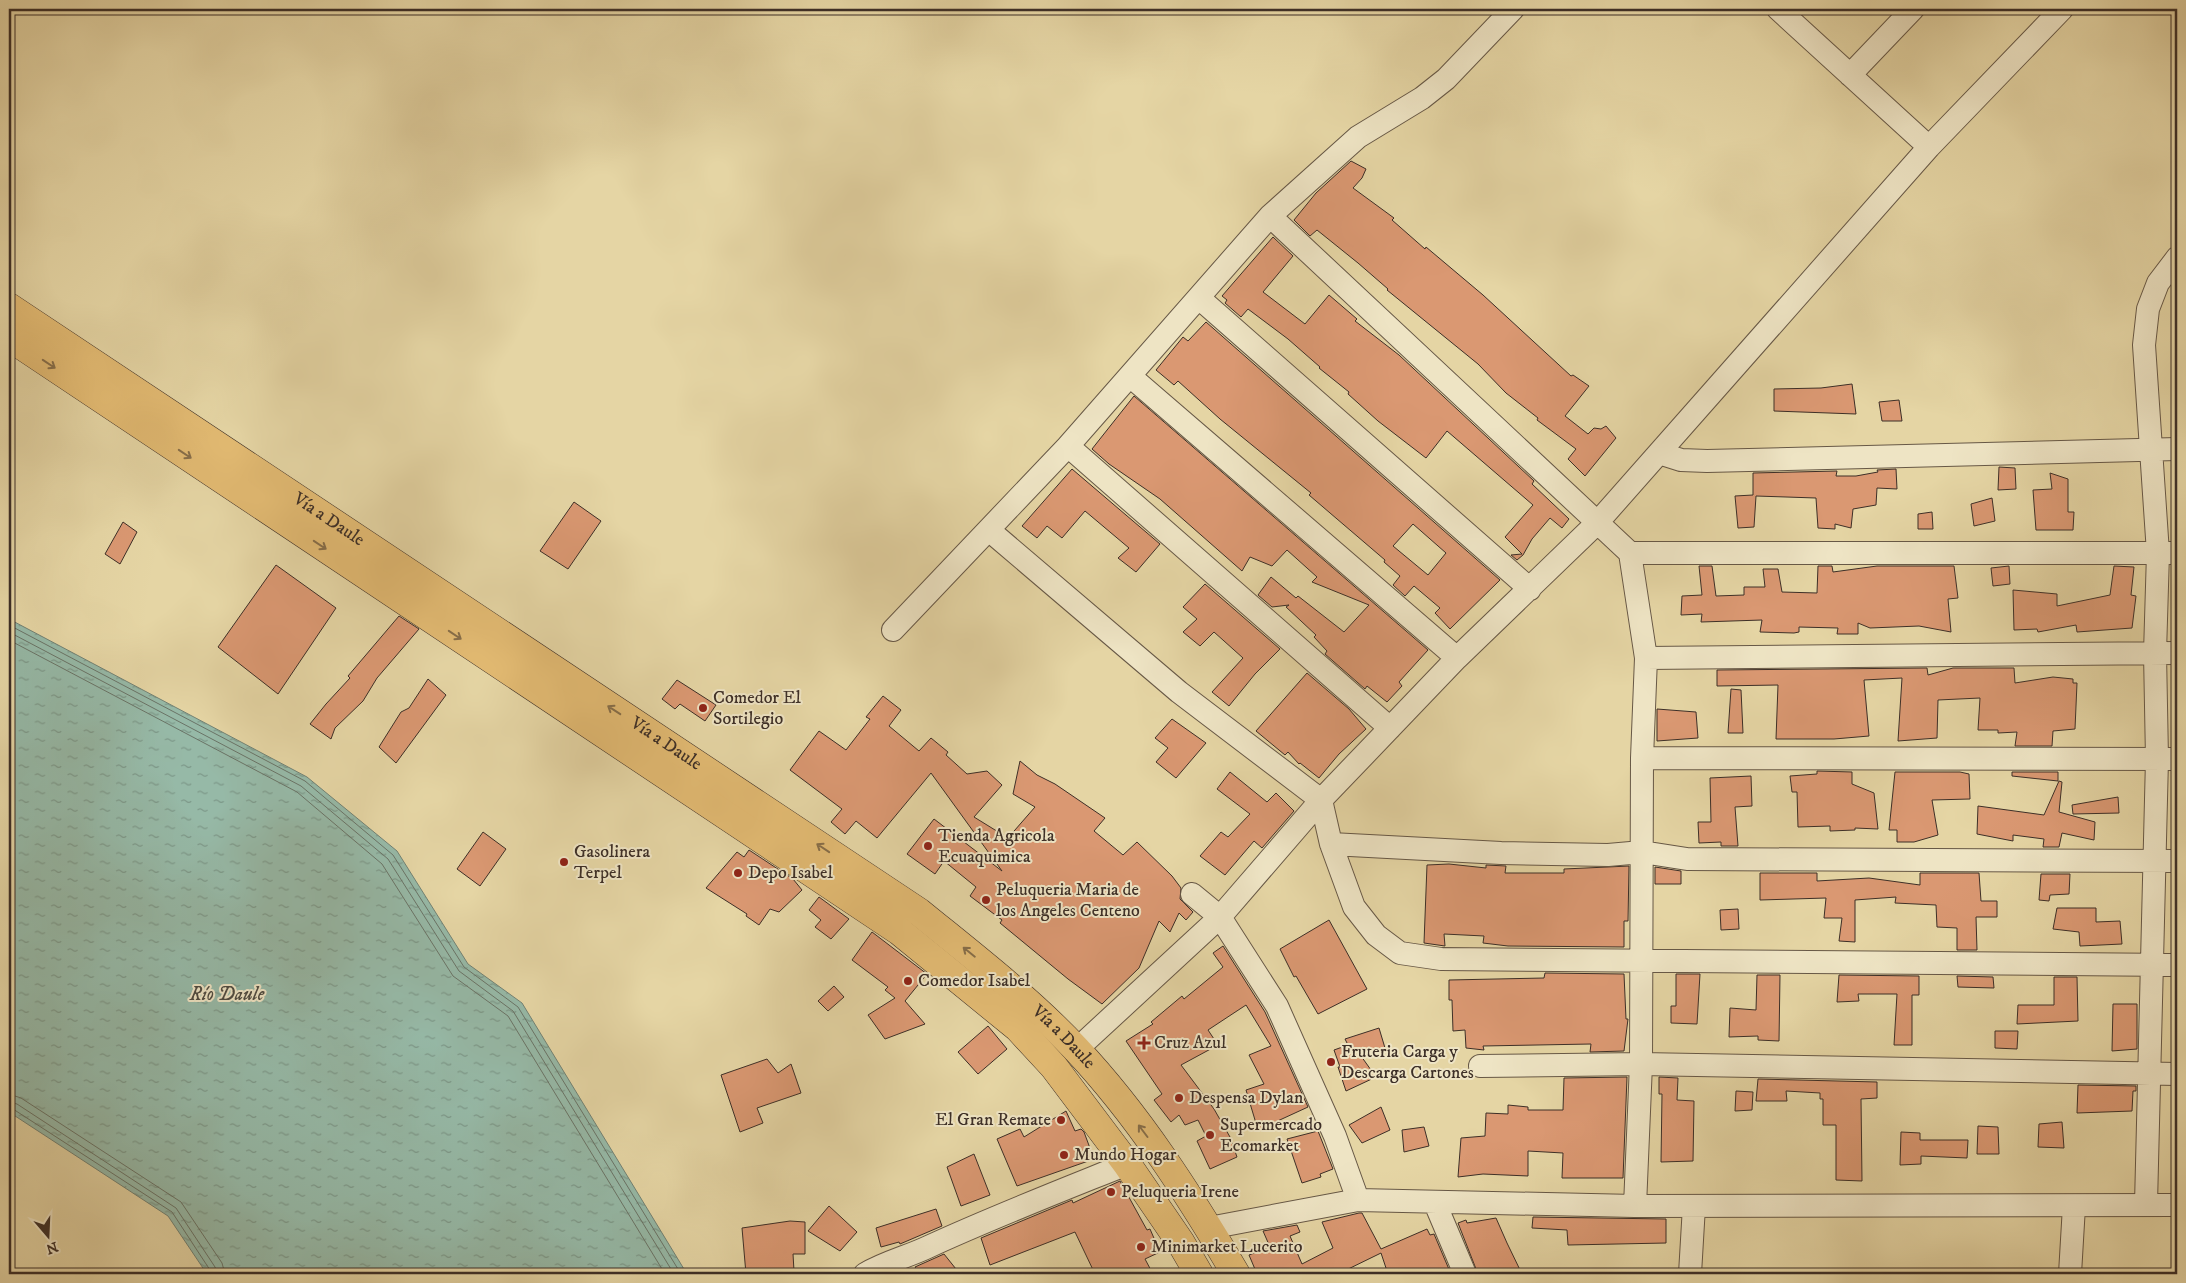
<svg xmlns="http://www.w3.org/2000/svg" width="2186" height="1283" font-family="'IM FELL DW Pica',serif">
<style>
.water{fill:url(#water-ripples);stroke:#728274}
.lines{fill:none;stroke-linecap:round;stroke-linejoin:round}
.shore{stroke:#6a7467;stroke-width:1}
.building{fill:#da9872;stroke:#3d2f27;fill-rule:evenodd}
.street-casing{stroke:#675846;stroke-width:24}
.highway-casing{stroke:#3d2f27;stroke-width:29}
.street{stroke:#eee4c4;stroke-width:22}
.highway{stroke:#e2ba72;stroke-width:28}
.oneway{stroke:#876e49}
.poi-dot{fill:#8f2418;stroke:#eee4c4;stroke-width:2}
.labels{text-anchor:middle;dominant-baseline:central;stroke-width:4;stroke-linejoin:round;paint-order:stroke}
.street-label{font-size:18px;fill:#3d2f27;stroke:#eee4c4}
.poi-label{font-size:18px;fill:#3d2f27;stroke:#eee4c4;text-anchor:start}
.water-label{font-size:19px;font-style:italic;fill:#4f4b41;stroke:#eee4c4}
</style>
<defs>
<pattern id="water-ripples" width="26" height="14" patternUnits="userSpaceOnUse" patternTransform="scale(1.25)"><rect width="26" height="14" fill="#96b9a7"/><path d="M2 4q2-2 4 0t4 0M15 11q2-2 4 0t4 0" fill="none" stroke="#7c9788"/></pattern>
</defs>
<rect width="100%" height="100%" fill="#e5d5a4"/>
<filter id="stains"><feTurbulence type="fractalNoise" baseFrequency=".004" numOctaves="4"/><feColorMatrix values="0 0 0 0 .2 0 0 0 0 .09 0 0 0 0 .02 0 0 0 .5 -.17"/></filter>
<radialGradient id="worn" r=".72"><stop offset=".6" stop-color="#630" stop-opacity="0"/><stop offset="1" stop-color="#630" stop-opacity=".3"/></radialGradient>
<path class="water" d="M9,619L307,777L397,851L468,964L522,1003L687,1274H207L168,1216L9,1112Z"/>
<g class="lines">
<path class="shore" d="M9,625L305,781L393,855L464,967L518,1007L681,1274
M9,632L301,786L388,859L459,971L513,1011L674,1274
M9,640L297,792L382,864L453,976L508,1016L665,1274
M9,1094L21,1098L181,1202L222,1263L225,1274
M9,1102L17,1104L176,1208L215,1267L217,1274
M9,1108L13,1109L172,1212L210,1270L211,1274"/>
</g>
<path class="building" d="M1351,161L1366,169L1362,178L1353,188L1394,218L1392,220L1425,249L1426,247L1483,295L1571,376L1573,375L1589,386L1565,416L1588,434L1594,428L1601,429L1606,426L1616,438L1585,476L1568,459L1576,449L1537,420L1538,418L1506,393L1478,364L1387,290L1388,289L1358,263L1317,230L1310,236L1294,220L1316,193Z
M1273,237L1293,256L1263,292L1305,324L1329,295L1357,319L1355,321L1399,355L1534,481L1532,484L1569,519L1562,528L1550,518L1532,539L1523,555L1517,560L1511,555L1522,554L1505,537L1533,505L1447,431L1426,458L1378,421L1348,394L1349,392L1319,368L1320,367L1288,339L1248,309L1241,317L1225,303L1227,300L1222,296Z
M1206,322L1500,580L1450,629L1435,613L1440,608L1414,586L1405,596L1393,585L1400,576L1384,562L1385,560L1309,495L1311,493L1220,419L1178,381L1174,385L1156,370L1183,337L1188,341ZM1413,524L1446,553L1428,575L1393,546Z
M1852,384L1856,414L1774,411V389L1821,388Z
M1134,396L1428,650L1399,682L1402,686L1387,702L1367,686L1365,689L1325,654L1327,651L1314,637L1316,635L1286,607L1289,605L1272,607L1258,595L1271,577L1296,598L1298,596L1344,632L1369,605L1312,582L1317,577L1287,550L1272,566L1250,557L1242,571L1160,499L1109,464L1092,449Z
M1899,400L1902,421H1882L1879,402Z
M1999,467L2015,468L2016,489L1998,490Z
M1072,469L1160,544L1136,572L1118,558L1129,548L1085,511L1062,538L1047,526L1037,538L1022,526Z
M1896,469L1897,489L1877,488L1876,505L1853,509L1851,528L1835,524V529L1818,528L1816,498L1756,496L1754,527L1738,528L1735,496L1753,495V473L1837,471L1836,476H1856L1878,472L1877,470Z
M2050,473L2068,479V512H2074L2073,530H2036L2033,490L2052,489Z
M1992,498L1995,521L1974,526L1971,504Z
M574,502L601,521L568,569L540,551Z
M1932,512L1933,529H1918V514Z
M123,522L137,532L120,564L105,554Z
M276,565L336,608L278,694L218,647Z
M1699,566H1712L1716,596L1744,595V587H1765L1763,569H1778L1782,592L1817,593L1818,566H1832L1833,572L1877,566H1954L1958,598L1948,599L1951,632L1919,626L1870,628L1858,623V634H1837L1838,628L1799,627V632L1794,633L1760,632L1762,620L1701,622L1702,614L1681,615L1682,596L1702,595Z
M2009,566L2010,584L1993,586L1991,568Z
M2114,566L2134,567L2131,595L2136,596L2132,628L2077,632L2076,625L2038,632L2037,629L2014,630L2013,590L2057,594V606L2110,595Z
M1205,584L1280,649L1255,674L1229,706L1212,692L1243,658L1214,632L1200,646L1183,632L1197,619L1183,607Z
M399,616L419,629L377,678L363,701L335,728L331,739L310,724L326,704L350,678L348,676Z
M1927,668L1928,675L1953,668H2014L2015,683L2053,677L2073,679V683H2077L2075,729L2053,731L2052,746H2015L2017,732L1998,733V730H1978L1980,698L1938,700L1937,738L1898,741L1902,678L1864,680L1869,736L1834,739H1776L1778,685L1717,686V670Z
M1307,673L1349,709L1366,729L1339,754L1319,778L1300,763L1299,764L1288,752L1285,755L1256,731Z
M428,679L446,695L396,763L379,747L401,712L409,708Z
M677,680L716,705L705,721L680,704L675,709L662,699Z
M1731,689L1741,690L1743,733H1728Z
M883,696L901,710L889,726L919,751L931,738L948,752L946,755L967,774L987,771L1002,785L974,817L1008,838L1035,807L1013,794L1020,761L1037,775L1055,784L1105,818L1094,831L1123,855L1137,842L1172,876L1181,888L1180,899L1193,912L1186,920L1179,913L1170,932L1159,921L1139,968L1102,1004L1068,979L1000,923L1002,920L970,896L976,887L944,861L935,874L907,854L934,819L1002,871L931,773L877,838L856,821L845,834L831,822L842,809L790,770L819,731L846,750L870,719L866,717Z
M1657,709L1696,712L1698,738L1657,741Z
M1172,719L1206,743L1176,778L1156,762L1168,748L1155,738Z
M1817,771L1852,772V784L1874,793L1878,829L1855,828V830L1830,831V826L1798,827L1797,792H1792L1790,776L1817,774Z
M1230,772L1267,802L1276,793L1294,811L1262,848L1254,841L1225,875L1200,856L1221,832L1228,837L1250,814L1217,789Z
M1895,772H1960L1969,774L1970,799L1932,800L1938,835L1914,842H1897V830H1889Z
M2012,772H2058V781L2012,776Z
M1751,776L1752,806L1735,807L1738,846H1721V842L1699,843L1698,822H1711L1710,778Z
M2059,781L2062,782L2059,812L2095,822L2094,840L2062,833L2059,847H2043L2044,839L2013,835V841L1977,834L1978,806L2044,815Z
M2118,797L2119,813L2073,814L2072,805Z
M483,832L506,849L480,886L457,869Z
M749,850L793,879L802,890L779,912L770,909L759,925L746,916L747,914L706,888L737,852L744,857Z
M1449,864L1486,868V865L1506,866L1505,873H1564V869L1629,866L1628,921H1624V947L1508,946L1483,943L1484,936L1444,934L1445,946L1424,943L1427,865Z
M1655,867L1681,871V884H1655Z
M1760,873H1817V881L1869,878L1920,885V873H1979L1981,901H1997V917H1976L1977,950H1957V928L1937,927L1936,905L1895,903L1896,897L1855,900V942L1839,941L1842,918H1824L1826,898L1760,900Z
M2041,874H2070L2069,894L2050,895L2049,901L2039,900Z
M819,897L849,919L831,939L815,927L821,920L809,910Z
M2057,908H2096V922L2120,921L2122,944L2080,946L2079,932L2053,929Z
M1738,909L1739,929L1721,930L1720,910Z
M1329,920L1367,989L1318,1014L1296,976L1294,977L1280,949Z
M872,932L927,974L905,1001L925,1024L885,1039L868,1015L895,998L885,990L888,987L852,960Z
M1223,946L1265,1012L1308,1107L1258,1130L1246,1090L1264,1084L1249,1055L1271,1046L1246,1005L1208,1030L1218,1045L1181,1065L1214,1109L1230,1137L1237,1157L1210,1169L1197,1141L1206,1136L1198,1120L1185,1125L1179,1115L1171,1122L1154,1100L1162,1094L1126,1041L1153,1024L1151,1022L1182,996L1184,999L1223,967L1213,953Z
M1545,973L1624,974L1626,1019H1628L1624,1051L1590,1052L1591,1044L1483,1046L1484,1050L1466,1048L1465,1030L1453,1031L1452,1000H1449V980L1544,978Z
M1676,974H1700L1697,1024L1671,1023V1006H1676Z
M1757,975H1780L1779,1041L1758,1040V1036L1729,1037L1730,1008L1756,1010Z
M1839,975L1919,976V995H1912V1045H1894L1897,994H1858L1859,1001L1837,1002Z
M1957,976L1993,977L1994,988L1958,987Z
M2054,977H2077L2078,1021L2017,1024L2018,1005H2054Z
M834,986L844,997L828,1011L818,1001Z
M2113,1004H2137V1049L2112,1051Z
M988,1026L1007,1049L978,1074L958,1052Z
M1379,1028L1385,1048L1361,1056L1376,1077L1346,1091L1338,1067H1340L1334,1050L1348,1045L1345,1039Z
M1995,1031H2018L2017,1049L1995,1048Z
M767,1059L778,1073L791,1064L801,1093L757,1108L763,1123L740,1132L721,1075Z
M1627,1077L1623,1178H1562L1563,1153L1528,1151V1176L1483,1174L1458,1177L1461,1138L1485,1136L1486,1113L1508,1114V1105L1528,1107V1110H1563L1564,1078Z
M1659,1077L1678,1078L1677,1100L1694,1101L1693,1161L1661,1162L1662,1094H1659Z
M1758,1079L1877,1082V1098L1861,1099L1862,1181L1836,1180V1125H1823V1099H1820V1093L1786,1091L1787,1101H1756Z
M2078,1085L2136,1086V1091H2133L2132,1111L2077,1113Z
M1736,1091L1753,1092L1752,1110L1735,1111Z
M1381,1107L1390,1130L1362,1143L1349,1125Z
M1066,1111L1075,1131L1081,1129L1084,1132L1094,1159L1017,1186L997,1139L1020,1129L1024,1137Z
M2062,1122L2064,1148L2038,1147L2039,1124Z
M1978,1126L1998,1127L1999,1154H1977Z
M1424,1127L1429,1146L1404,1152L1402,1130Z
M1318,1131L1333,1169L1320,1174L1321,1177L1302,1183L1287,1139Z
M1901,1132L1920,1133V1140H1968L1967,1158L1921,1156V1164L1900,1165Z
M974,1154L990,1195L961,1206L947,1167Z
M1120,1181L1147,1230L1150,1229L1160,1252L1145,1259L1153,1274H1095L1075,1232L990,1265L981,1238L1072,1200L1073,1203Z
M829,1206L857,1232L840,1251L808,1231Z
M936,1209L942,1226L900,1244L899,1242L881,1247L876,1228Z
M1359,1213H1362L1381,1249L1427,1229L1430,1235L1434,1234L1451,1274H1388L1381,1253L1338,1274H1257L1249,1255L1270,1247L1263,1231L1297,1225L1300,1232L1290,1236L1302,1264L1333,1248L1322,1222Z
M1533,1217L1666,1219V1243L1568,1245L1567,1230L1532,1228Z
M1496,1218L1507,1243L1522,1274H1478L1458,1223L1466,1220L1467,1223Z
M790,1221L805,1222V1254H793L794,1271H764V1274H746L742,1228Z
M944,1254L960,1274H920L915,1267Z"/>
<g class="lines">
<defs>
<path id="street" d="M1778,9L1929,147
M1850,75L1913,9
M1270,216L1630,553L1646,658L1642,758L1641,1064L1635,1206
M1199,298L1530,589
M1130,376L1457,658
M1068,446L1390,728
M1659,453L1681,460L1707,461L2177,449
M990,531L1179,692L1321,800L1331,844L1354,907L1376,935L1400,953L1441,959L2177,965
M1630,553H2177
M893,630L1068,446L1270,216L1358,137L1422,98L1446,79L1513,9
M1646,658L2177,653
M1642,758L2177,759
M1331,844L1501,853L1608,855L1642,852L1687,859L2177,861
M1192,894L1220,917L1277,1006L1335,1136L1358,1200
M1076,1050L1220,917L1321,800L1390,728L1457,658L1597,523L1929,147L2062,9
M1480,1066L1641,1064L2177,1074
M1435,1203L1465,1274
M2146,1204L2157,759L2155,653L2158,553L2144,345L2148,309L2158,283L2177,258
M1209,1228L1358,1200L1635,1206L2177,1205
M865,1274C885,1262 907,1257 928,1247C993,1217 1060,1191 1127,1164
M1690,1274L1694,1206
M2070,1274L2074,1206"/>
<g id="highway">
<path id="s1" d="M9,307L919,912C973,956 1029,999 1076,1049C1139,1116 1190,1196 1236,1274"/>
<path d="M9,337L899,931L1018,1028L1054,1067L1127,1164L1181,1243L1199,1274"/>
</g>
</defs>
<use href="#street" class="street-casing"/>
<use href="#highway" class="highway-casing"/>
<use href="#street" class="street"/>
<use href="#highway" class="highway"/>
</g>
<defs><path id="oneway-shaft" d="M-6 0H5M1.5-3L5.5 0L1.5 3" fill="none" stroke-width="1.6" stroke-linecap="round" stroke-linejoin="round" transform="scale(1.25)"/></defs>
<g class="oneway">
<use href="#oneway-shaft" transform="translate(49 364) rotate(34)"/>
<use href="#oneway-shaft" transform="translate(185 454) rotate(34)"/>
<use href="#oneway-shaft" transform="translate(320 545) rotate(34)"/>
<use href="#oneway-shaft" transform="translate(455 635) rotate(34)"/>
<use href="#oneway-shaft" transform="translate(614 710) rotate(-147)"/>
<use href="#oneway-shaft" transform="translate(823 848) rotate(-146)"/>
<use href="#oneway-shaft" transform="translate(969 952) rotate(-141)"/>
<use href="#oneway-shaft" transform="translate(1143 1131) rotate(-127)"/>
</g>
<g class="poi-dot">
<circle cx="703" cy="708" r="5"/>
<circle cx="928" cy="846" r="5"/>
<circle cx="564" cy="862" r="5"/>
<circle cx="738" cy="873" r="5"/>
<circle cx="986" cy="900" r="5"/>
<circle cx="908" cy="981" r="5"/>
<path d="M1141.5 1035.5h5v5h5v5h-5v5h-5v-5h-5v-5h5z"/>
<circle cx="1331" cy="1062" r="5"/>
<circle cx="1179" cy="1098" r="5"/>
<circle cx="1061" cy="1120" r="5"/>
<circle cx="1210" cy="1135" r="5"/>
<circle cx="1064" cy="1155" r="5"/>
<circle cx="1111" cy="1192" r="5"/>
<circle cx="1141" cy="1247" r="5"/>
</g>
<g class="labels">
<g class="street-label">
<text stroke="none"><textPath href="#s1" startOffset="384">Vía a Daule</textPath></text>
<text stroke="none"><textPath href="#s1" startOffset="789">Vía a Daule</textPath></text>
<text stroke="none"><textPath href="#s1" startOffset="1284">Vía a Daule</textPath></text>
</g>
<g class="poi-label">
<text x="713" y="698">Comedor El<tspan x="713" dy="21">Sortilegio</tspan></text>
<text x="938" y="836">Tienda Agricola<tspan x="938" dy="21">Ecuaquimica</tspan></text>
<text x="574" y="852">Gasolinera<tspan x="574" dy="21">Terpel</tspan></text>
<text x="748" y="873">Depo Isabel</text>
<text x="996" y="890">Peluqueria Maria de<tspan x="996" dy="21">los Angeles Centeno</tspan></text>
<text x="918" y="981">Comedor Isabel</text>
<text x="1154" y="1043">Cruz Azul</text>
<text x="1341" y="1052">Fruteria Carga y<tspan x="1341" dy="21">Descarga Cartones</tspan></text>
<text x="1189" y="1098">Despensa Dylan</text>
<text x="1051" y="1120" text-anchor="end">El Gran Remate</text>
<text x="1220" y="1125">Supermercado<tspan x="1220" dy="21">Ecomarket</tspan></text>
<text x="1074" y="1155">Mundo Hogar</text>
<text x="1121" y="1192">Peluqueria Irene</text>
<text x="1151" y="1247">Minimarket Lucerito</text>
</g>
<g class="water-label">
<text x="227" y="994">Río Daule</text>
</g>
</g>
<rect width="2186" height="1283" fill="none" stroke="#e5d5a4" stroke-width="30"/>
<rect x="10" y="10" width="2166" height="1263" fill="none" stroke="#3d2f27" stroke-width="2.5"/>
<rect x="15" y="15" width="2156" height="1253" fill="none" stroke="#3d2f27"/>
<g transform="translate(48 1236) rotate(161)" stroke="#eee4c4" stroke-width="4" paint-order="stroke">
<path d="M0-4L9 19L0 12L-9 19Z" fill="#3d2f27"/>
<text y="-8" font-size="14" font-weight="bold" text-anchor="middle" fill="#3d2f27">N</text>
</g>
<rect width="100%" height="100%" filter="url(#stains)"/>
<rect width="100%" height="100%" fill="url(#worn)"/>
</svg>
